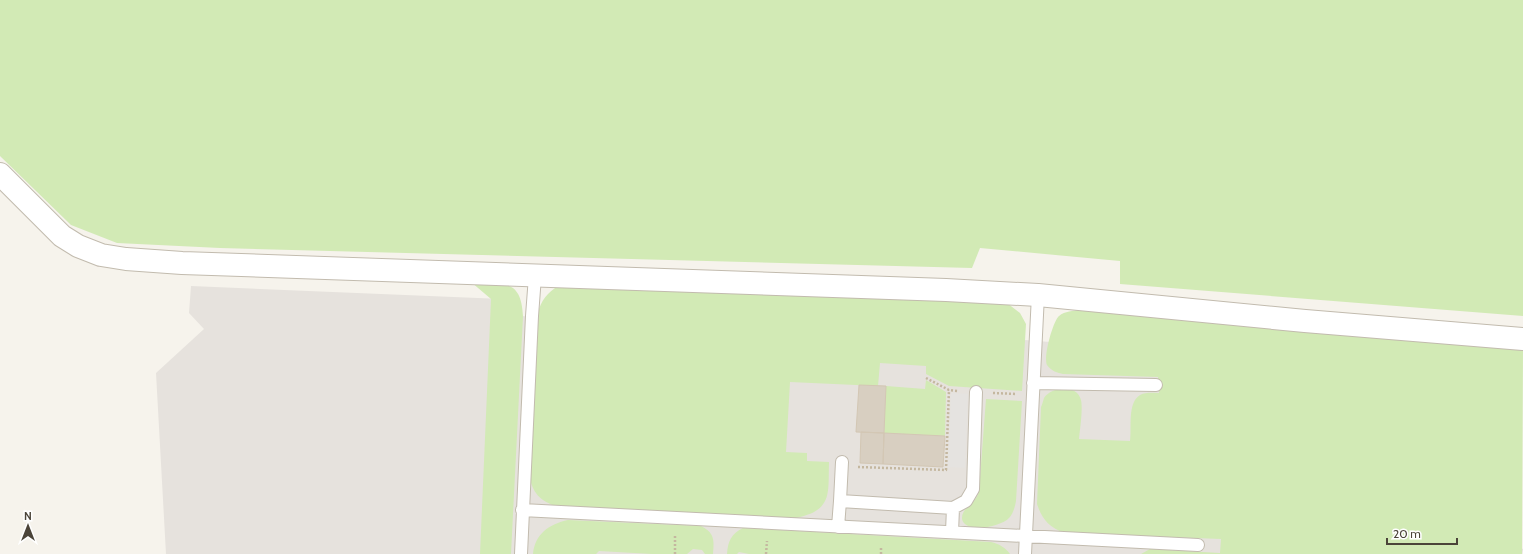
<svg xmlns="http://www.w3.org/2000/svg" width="1523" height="554" font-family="Cabin,sans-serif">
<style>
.industrial{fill:#e6e2dd}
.green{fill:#d2eab5}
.parking{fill:#e5e3e0}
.building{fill:#d8cfc1;stroke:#d3c7b4}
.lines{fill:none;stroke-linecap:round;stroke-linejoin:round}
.lane-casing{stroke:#c2bbae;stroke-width:14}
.street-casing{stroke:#c2bbae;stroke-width:24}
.path{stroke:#c4b79f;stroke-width:2.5;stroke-dasharray:2 2;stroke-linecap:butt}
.lane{stroke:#fff;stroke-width:12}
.street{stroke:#fff;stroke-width:22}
</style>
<rect width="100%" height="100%" fill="#f6f3ec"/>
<path class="industrial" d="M191,286L502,299L516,316L1015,324L1025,340L1050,342L1063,326L1523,549L1522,554H166L156,373L204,329L189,313Z"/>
<path class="green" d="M0,0H1523V316L1120,284V261L980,248L972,268L220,248L117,243L71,225L0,156Z
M471,282C503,285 521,277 523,316L511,554H480L491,299Z
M563,284L1007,303L1020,313L1026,324L1022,391L949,386L926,374V366L880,363L878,386L790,382L786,452L807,453V461L829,462C828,494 833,510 796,518L558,507C540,501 532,493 529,474L539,309C543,297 551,289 563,284Z
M1080,310L1523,350L1522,554H1141L1150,549L1220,553L1221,539L1064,533C1049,527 1042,519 1037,504L1041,407C1042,405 1043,401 1044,398C1052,386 1077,384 1081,400C1083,409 1080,429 1079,439L1130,441C1132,428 1127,403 1140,395C1146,392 1153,393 1159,393L1158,377L1063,374C1058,373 1051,371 1047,365C1043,357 1053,321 1059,316C1065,311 1073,311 1080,310Z
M926,380L946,392L945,436L884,433L886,386L925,389Z
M986,399L1022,401L1016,501C1015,507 1013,514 1009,518C1001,527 965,534 962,519C961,507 976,505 979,491Z
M568,520L701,526C715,533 714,540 713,554H705L702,550L693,549L687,554H652L599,551L596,554H533C535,534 549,524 568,520Z
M743,528L991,542C999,544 1005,547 1010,554H749L739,552L737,554H727C728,541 731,534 743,528Z"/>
<path class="parking" d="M951,393L968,394L965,468L948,467Z"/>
<path class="building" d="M859,385L886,386L884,433L856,432Z
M861,432L884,433L883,464L860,463Z
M884,433L945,436L943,467L883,464Z"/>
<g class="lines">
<defs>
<path id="lane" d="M1033,383L1156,385
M840,501L842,462
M953,508L966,501L973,489L976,392
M522,510L1198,545
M838,527L840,501L953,508L952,532
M521,554L532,316L535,276
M1025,554L1038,295"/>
<path id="street" d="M0,174L62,236L78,246L101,255L126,259L182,263L946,290L1038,295L1305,321L1523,339"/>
</defs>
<use href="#lane" class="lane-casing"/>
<use href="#street" class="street-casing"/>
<path class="path" d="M926,378L949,390L958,391
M993,393L1016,394
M858,467L946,470L949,390
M675,554V535
M766,554L767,541
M881,554V547"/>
<use href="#lane" class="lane"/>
<use href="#street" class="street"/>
</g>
<g transform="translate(28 526)" stroke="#ffffff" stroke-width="3" paint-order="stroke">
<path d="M0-3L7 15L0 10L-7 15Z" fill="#4b4439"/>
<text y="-6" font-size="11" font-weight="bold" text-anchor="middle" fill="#4b4439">N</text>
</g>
<path d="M1387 538v6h70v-6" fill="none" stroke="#4b4439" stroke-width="2"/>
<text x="1393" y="538" font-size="12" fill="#4b4439" stroke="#ffffff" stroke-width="3" paint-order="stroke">20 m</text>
</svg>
